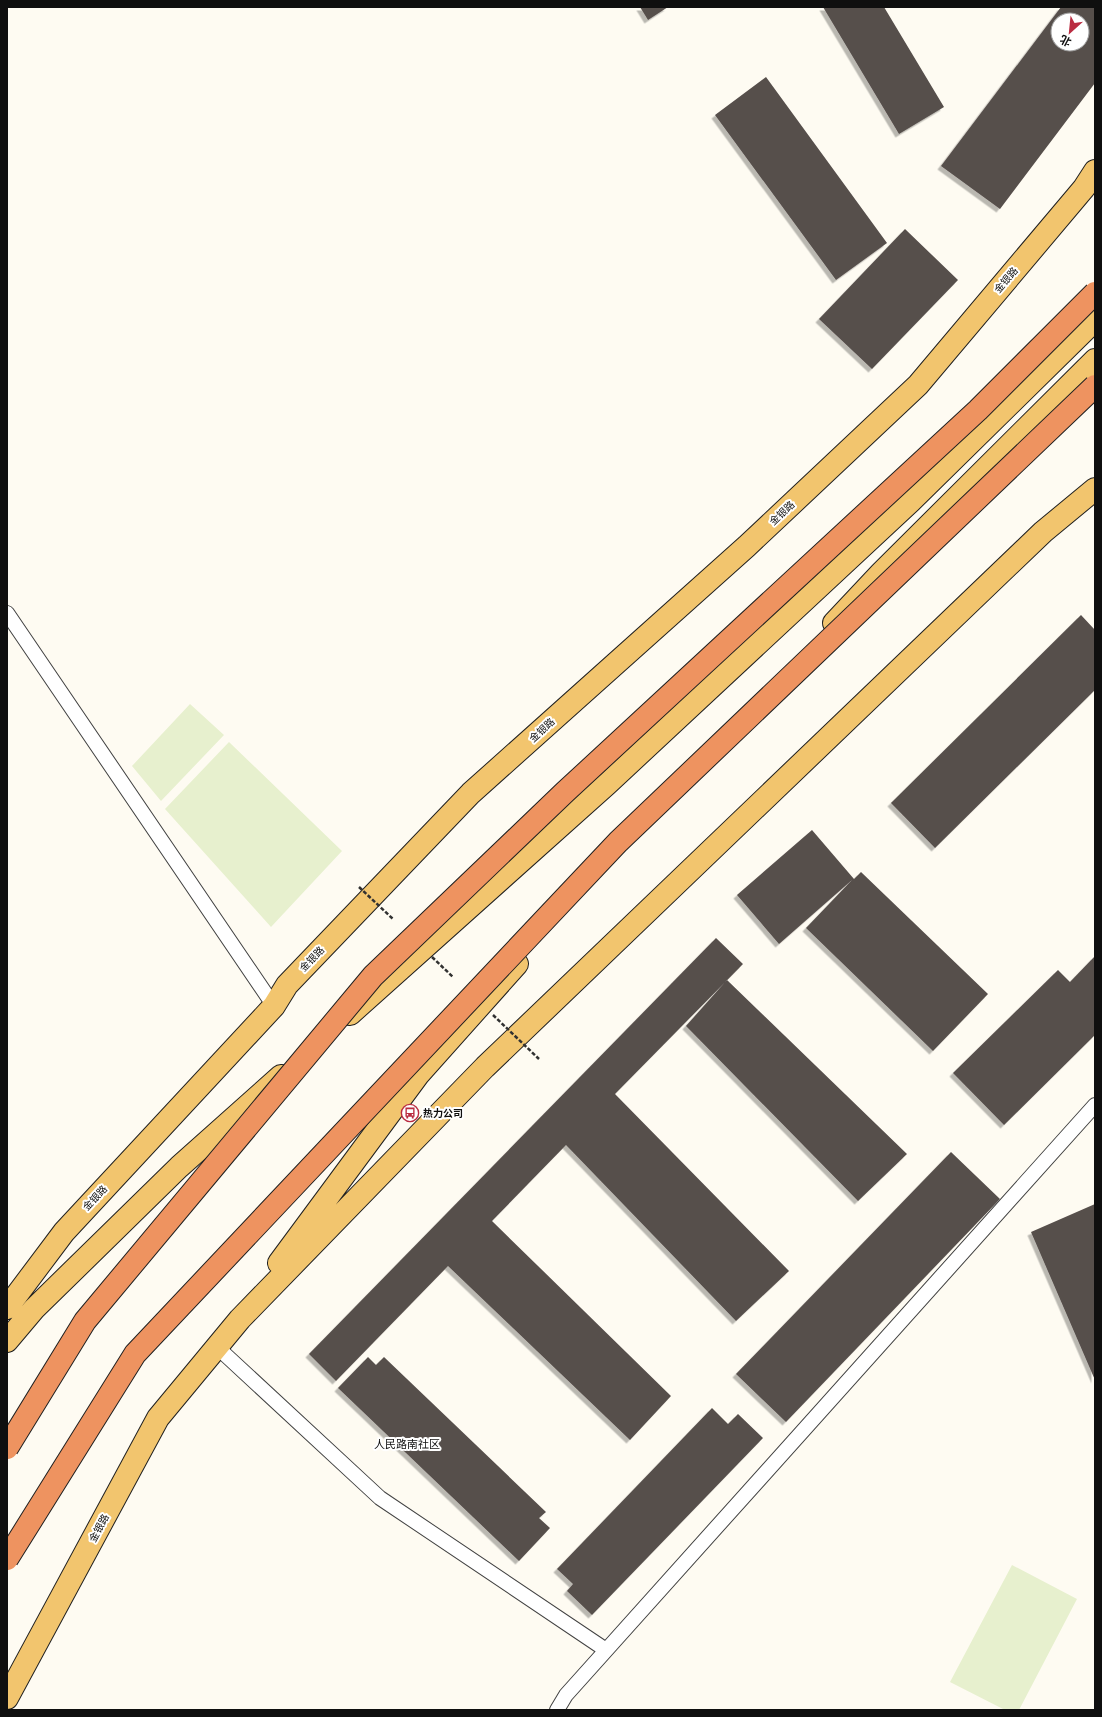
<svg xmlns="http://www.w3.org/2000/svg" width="1102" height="1717" font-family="'IBM Plex Serif','Noto Sans SC',serif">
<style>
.pitch{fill:#e7f0ce}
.building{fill:#574f4c;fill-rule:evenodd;filter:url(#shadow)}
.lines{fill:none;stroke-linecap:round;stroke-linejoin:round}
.lane-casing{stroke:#424242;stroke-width:16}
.primary-casing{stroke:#202020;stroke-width:24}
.lane{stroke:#fff;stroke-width:14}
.primary{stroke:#f2c56e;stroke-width:22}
.highway-bridge-casing{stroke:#202020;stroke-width:24;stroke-linecap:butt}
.path-bridge{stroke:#313131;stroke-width:2.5;stroke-dasharray:4 2;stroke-linecap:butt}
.highway-bridge{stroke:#ee9360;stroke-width:22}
.labels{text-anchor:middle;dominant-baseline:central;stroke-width:4;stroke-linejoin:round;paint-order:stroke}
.street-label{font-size:10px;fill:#0f0f0f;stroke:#fff}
.poi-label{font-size:10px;font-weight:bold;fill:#0f0f0f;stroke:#fff;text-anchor:start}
.neighbourhood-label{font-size:11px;fill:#0f0f0f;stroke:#fff}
</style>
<defs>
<filter id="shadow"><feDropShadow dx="-3.5" dy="3.5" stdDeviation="0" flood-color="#0004"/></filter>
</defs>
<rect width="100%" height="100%" fill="#fefbf2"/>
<path class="pitch" d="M190,704L224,735L161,801L132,766Z
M229,742L342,851L271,927L165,809Z
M1012,1565L1077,1599L1019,1710H1005L950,1682Z"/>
<path class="building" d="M640,7H668L648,20Z
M823,7H884L944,107L899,134Z
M1061,7H1095V83L1000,209L941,166ZM1058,20H1082V44H1058Z
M766,77L887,243L836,280L715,115Z
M905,229L958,280L872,369L819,319Z
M1081,615L1095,630V690L935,848L891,803Z
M812,830L854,879L861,872L988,994L933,1051L806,928L852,880L779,944L737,895Z
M716,938L743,964L615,1094L789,1271L736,1321L566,1145L492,1221L671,1396L630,1440L448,1266L336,1381L309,1354Z
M1095,956V1035L1004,1125L953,1073L1058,970L1070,982Z
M727,980L907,1154L858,1201L686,1026Z
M951,1152L1000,1199L786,1422L736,1374Z
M1095,1204V1380L1031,1232Z
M368,1357L376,1365L384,1357L546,1512L539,1518L550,1528L519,1561L338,1388Z
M712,1408L728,1424L738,1414L763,1438L592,1615L567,1591L573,1584L557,1569Z"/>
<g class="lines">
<defs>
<path id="lane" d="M7,613L274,1006
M217,1347L380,1498L606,1650
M557,1710L566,1695L1095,1105"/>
<path id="primary" d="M834,623L881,573L1095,360
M350,1014L607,784L911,501L1095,320
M279,1263L418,1075L517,964
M7,1308L64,1232L274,1006L287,985L471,793L747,546L918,385L1084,188L1095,171
M7,1341L34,1309L179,1167L281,1076
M7,1698L158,1418L240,1319L485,1067L1043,532L1095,489"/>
</defs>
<use href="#lane" class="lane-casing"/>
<use href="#primary" class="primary-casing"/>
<use href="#lane" class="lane"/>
<use href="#primary" class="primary"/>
<defs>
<path id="highway-bridge" d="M7,1448L85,1321L373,976L565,792L978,410L1095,293
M7,1559L135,1354L618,842L1095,386"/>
</defs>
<use href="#highway-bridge" class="highway-bridge-casing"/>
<path class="path-bridge" d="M359,887L393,919
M432,957L453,977
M493,1015L539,1059"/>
<use href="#highway-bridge" class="highway-bridge"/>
</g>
<defs>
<symbol id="bus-ring" viewBox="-11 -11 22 22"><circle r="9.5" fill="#fff" stroke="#ba2c41" stroke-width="1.5"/><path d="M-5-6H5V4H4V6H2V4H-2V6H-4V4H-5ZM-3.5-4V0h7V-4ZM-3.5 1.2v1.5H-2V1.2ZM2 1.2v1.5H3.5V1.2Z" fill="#ba2c41"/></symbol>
</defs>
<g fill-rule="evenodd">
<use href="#bus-ring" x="400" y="1103" width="20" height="20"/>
</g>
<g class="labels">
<g class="street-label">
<text transform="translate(1006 280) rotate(-50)">金银路</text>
<text transform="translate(782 513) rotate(-43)">金银路</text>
<text transform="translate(542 730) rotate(-42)">金银路</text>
<text transform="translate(312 959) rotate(-46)">金银路</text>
<text transform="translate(95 1198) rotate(-47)">金银路</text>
<text transform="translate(99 1528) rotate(-62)">金银路</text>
</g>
<g class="poi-label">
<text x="423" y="1113">热力公司</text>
</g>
<g class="neighbourhood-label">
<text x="407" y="1444">人民路南社区</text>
</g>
</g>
<rect width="1102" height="1717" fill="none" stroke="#0f0f0f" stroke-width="16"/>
<g transform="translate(1070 32) rotate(207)"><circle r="19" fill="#ffffff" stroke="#9f9f9f"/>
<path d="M0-3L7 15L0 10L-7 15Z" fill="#ba2c41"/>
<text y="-6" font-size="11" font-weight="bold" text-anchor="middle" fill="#0f0f0f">北</text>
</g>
</svg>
